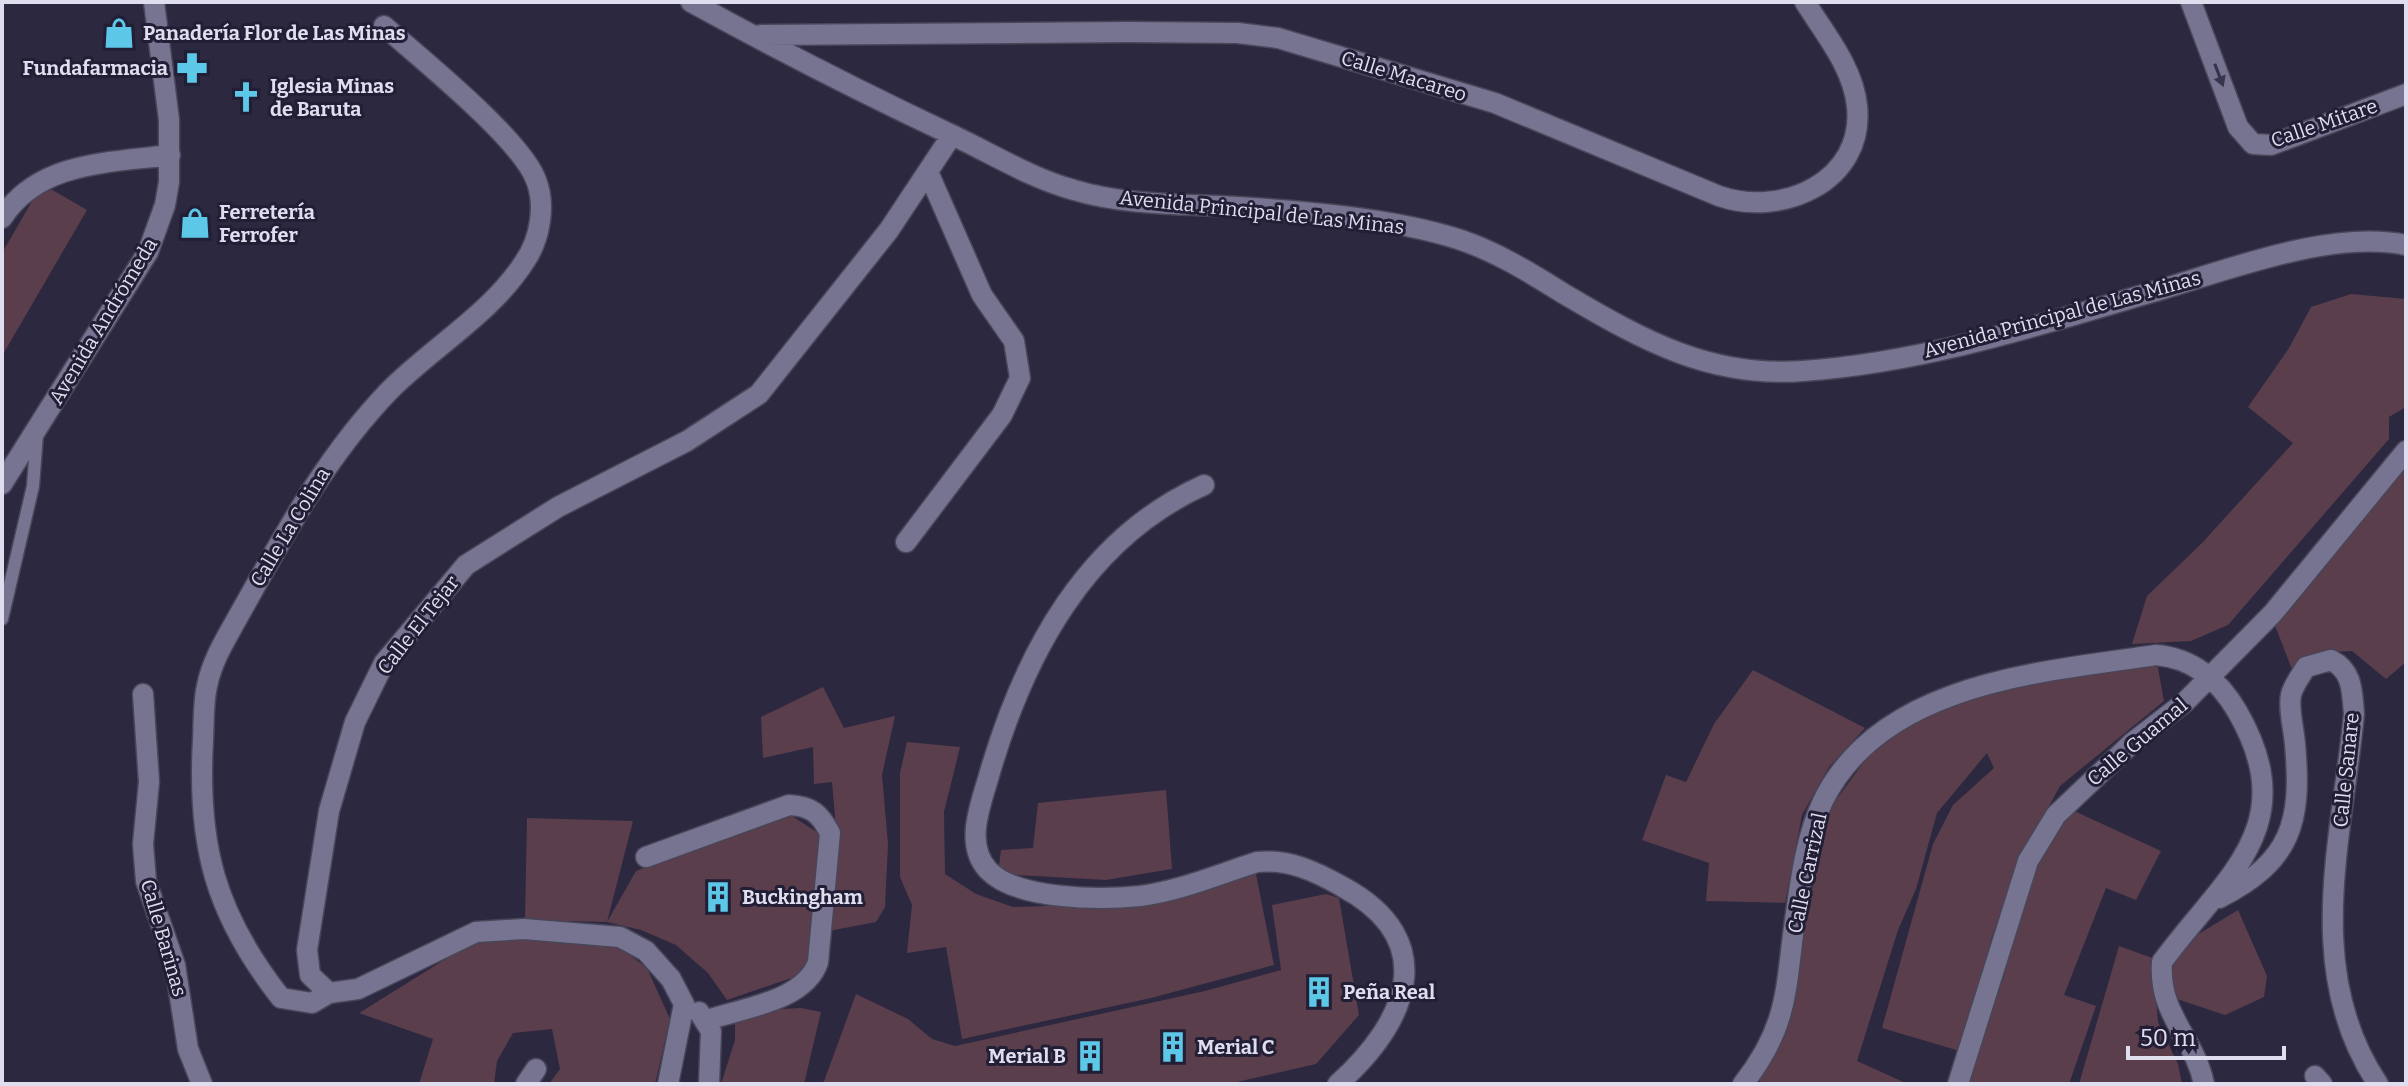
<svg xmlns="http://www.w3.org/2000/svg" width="2408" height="1086" font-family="Bitter,serif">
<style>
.building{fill:#5a3e4b}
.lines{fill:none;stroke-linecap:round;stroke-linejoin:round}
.service-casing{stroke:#49465a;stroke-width:15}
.minor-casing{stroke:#49465a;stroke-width:23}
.service{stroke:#777491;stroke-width:12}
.minor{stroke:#777491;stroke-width:20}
.oneway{fill:#37344d}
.labels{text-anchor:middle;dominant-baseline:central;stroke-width:6;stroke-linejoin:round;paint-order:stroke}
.poi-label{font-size:20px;font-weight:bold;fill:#dfdeee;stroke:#221e36;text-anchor:start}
.street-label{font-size:20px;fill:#dfdeee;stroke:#221e36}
</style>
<rect width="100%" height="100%" fill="#2c2840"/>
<path class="building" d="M42,184L87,210L2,356V253Z
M2351,294L2406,299V407L2389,417V439L2228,625L2191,641L2132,644L2147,596L2202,543L2293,443L2248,407L2289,348L2311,307Z
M2406,465V662L2386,679L2352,651L2333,652L2293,672L2274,623Z
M2157,663L2164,701L2060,786L2017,865L1991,940L1963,1052L1882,1028L1933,844L1953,805L1994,768L1987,753L1937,813L1916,889L1898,930L1857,1061L1908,1084H1764L1758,1080L1784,1038L1805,920L1831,807L1869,755L1916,719L1965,699L2038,680Z
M1753,670L1865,728L1829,767L1802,815L1785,903L1706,901L1709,863L1642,840L1666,775L1686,782L1714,724Z
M823,687L844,728L895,716L882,775L888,844L885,907L876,922L829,931L838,851L832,782L814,784L813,747L763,758L761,717Z
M907,742L960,747L944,812L945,874L976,894L1013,907L1135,903L1255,869L1274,965L1151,998L962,1039L946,947L907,953L912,905L900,877V773Z
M1166,790L1172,869L1106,880L998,874L1001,850L1033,848L1038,803Z
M2072,810L2161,851L2136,900L2106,888L2064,995L2096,1006L2069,1084H1967L2002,982L2037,862Z
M784,811L823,836L806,973L727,1000L708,973L676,945L641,930L607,922L636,871Z
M527,818L633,821L607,922L525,920Z
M1326,894L1339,898L1359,1015L1316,1064L1228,1084H823L856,994L908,1019L932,1039L955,1046L1205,991L1281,970L1272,905Z
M2238,910L2267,976L2264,997L2225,1015L2177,999L2169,974L2187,941Z
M496,936L619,947L647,968L670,1019L655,1084H549L560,1069L552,1029L513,1033L497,1061L494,1084H419L433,1039L359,1013L473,942Z
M2119,946L2158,960L2155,986L2158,1022L2178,1064L2182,1084H2079Z
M801,1008L821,1012L804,1084H721L735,1040V1017L760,1010Z"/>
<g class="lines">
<defs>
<path id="service" d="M2,619L33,486L37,434"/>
<path id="minor" d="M691,2C775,48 863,93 950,134C991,153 1030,178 1074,190C1120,204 1172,204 1219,206C1293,210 1391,217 1461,240C1499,253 1532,274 1566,295C1644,341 1711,378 1803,371C1920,363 2037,326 2149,293C2223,272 2329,229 2406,245
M2191,2L2238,127L2253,144L2271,145L2406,94
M761,35L1128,32L1238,33L1278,38L1495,103L1719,196C1782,218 1865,181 1857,106C1853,67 1825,34 1805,2
M2,218C39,161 109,163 170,155
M2,484L148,252L165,205L169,182V120L154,2
M1204,485C1086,538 1025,653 990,772C982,802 963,843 988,870C1016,900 1101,900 1140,896C1179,891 1220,874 1257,862C1289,859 1315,871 1343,887C1442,941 1407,1022 1338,1084
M906,542L1002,415L1020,378L1014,341L982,295L928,172
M143,694L149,782L143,844L146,881L175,965L188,1049L202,1084
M646,857L789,805C812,806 820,814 830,833L818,962C805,1001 743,1008 707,1020
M2219,898C2292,861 2302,822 2295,744C2294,730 2288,708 2291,695C2293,686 2301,675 2306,667L2331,660C2353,671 2352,692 2354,714C2342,839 2302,971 2378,1084
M329,993L312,1003L281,998C215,914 197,845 203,740C204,722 203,703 207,686C212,660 227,637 239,615C284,535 326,456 390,390C433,347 493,312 525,261C540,239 546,205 536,180C521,139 420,58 384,26
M699,1012L711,1031L709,1084
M2315,1076L2322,1084
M526,1084L536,1069
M668,1084L684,1004L671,979L646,951L620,937L524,929L476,932L358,989L329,993L310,975L307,950L329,811L355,722L384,663L466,565L558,507L687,441L759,394L889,230L952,135
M1743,1084C1791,1023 1785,985 1796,913C1801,876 1807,834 1823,801C1881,682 2043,672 2156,655C2192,658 2219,680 2237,711C2304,827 2225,876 2162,962C2158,1015 2195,1038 2204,1084
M1958,1084L2028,861L2056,815L2132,743L2185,702L2273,613L2406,451"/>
</defs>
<use href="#service" class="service-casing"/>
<use href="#minor" class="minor-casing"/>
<use href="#service" class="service"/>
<use href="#minor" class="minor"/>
</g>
<defs><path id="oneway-solid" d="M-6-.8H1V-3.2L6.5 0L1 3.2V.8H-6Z" transform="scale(2)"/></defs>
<use class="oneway" href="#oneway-solid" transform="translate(2219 75) rotate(69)"/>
<defs>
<symbol id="shop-bare" viewBox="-9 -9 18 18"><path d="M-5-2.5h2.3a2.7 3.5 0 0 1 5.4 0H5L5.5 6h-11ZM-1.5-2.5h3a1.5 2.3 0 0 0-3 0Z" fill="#5dc7e8" stroke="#221e36" stroke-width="2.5" paint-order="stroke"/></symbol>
<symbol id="pharmacy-bare" viewBox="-9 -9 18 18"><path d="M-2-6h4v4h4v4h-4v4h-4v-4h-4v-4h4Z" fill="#5dc7e8" stroke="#221e36" stroke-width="2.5" paint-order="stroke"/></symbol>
<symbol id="church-bare" viewBox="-9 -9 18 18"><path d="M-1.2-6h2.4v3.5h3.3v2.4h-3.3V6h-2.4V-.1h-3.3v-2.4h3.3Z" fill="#5dc7e8" stroke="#221e36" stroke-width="2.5" paint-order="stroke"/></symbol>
<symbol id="building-bare" viewBox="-9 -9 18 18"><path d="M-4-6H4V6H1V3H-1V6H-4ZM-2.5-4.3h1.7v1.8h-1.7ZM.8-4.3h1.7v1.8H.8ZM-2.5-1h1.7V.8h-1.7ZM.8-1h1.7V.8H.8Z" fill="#5dc7e8" stroke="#221e36" stroke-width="2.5" paint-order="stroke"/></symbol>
</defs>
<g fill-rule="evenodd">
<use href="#shop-bare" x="97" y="11" width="44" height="44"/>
<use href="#pharmacy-bare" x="170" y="46" width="44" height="44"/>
<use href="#church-bare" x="224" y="75" width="44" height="44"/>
<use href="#shop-bare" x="173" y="201" width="44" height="44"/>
<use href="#building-bare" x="696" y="875" width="44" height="44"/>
<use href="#building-bare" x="1297" y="970" width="44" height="44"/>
<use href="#building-bare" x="1151" y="1025" width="44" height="44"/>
<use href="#building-bare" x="1068" y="1034" width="44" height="44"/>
</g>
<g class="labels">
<g class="poi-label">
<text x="143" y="33">Panadería Flor de Las Minas</text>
<text x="168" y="68" text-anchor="end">Fundafarmacia</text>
<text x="270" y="86">Iglesia Minas<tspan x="270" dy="23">de Baruta</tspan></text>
<text x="219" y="212">Ferretería<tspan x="219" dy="23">Ferrofer</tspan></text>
<text x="742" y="897">Buckingham</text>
<text x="1343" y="992">Peña Real</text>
<text x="1197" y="1047">Merial C</text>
<text x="1066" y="1056" text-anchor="end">Merial B</text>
</g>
<g class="street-label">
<text transform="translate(1404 76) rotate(17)">Calle Macareo</text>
<text transform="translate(2324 123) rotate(-19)">Calle Mitare</text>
<text transform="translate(1262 212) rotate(6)">Avenida Principal de Las Minas</text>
<text transform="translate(2062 314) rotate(-15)">Avenida Principal de Las Minas</text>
<text transform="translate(103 321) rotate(-59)">Avenida Andrómeda</text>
<text transform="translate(290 527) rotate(-59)">Calle La Colina</text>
<text transform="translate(418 625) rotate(-52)">Calle El Tejar</text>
<text transform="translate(2137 742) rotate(-40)">Calle Guamal</text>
<text transform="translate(2346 770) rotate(-84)">Calle Sanare</text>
<text transform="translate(1807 873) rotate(-78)">Calle Carrizal</text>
<text transform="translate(164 938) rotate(74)">Calle Barinas</text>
</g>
</g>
<rect width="2408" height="1086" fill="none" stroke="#dfdeee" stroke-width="8"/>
<path d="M2128 1046v12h156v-12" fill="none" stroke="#dfdeee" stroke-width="4"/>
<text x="2140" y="1046" font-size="24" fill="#dfdeee" stroke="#221e36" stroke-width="6" paint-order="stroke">50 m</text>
</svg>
